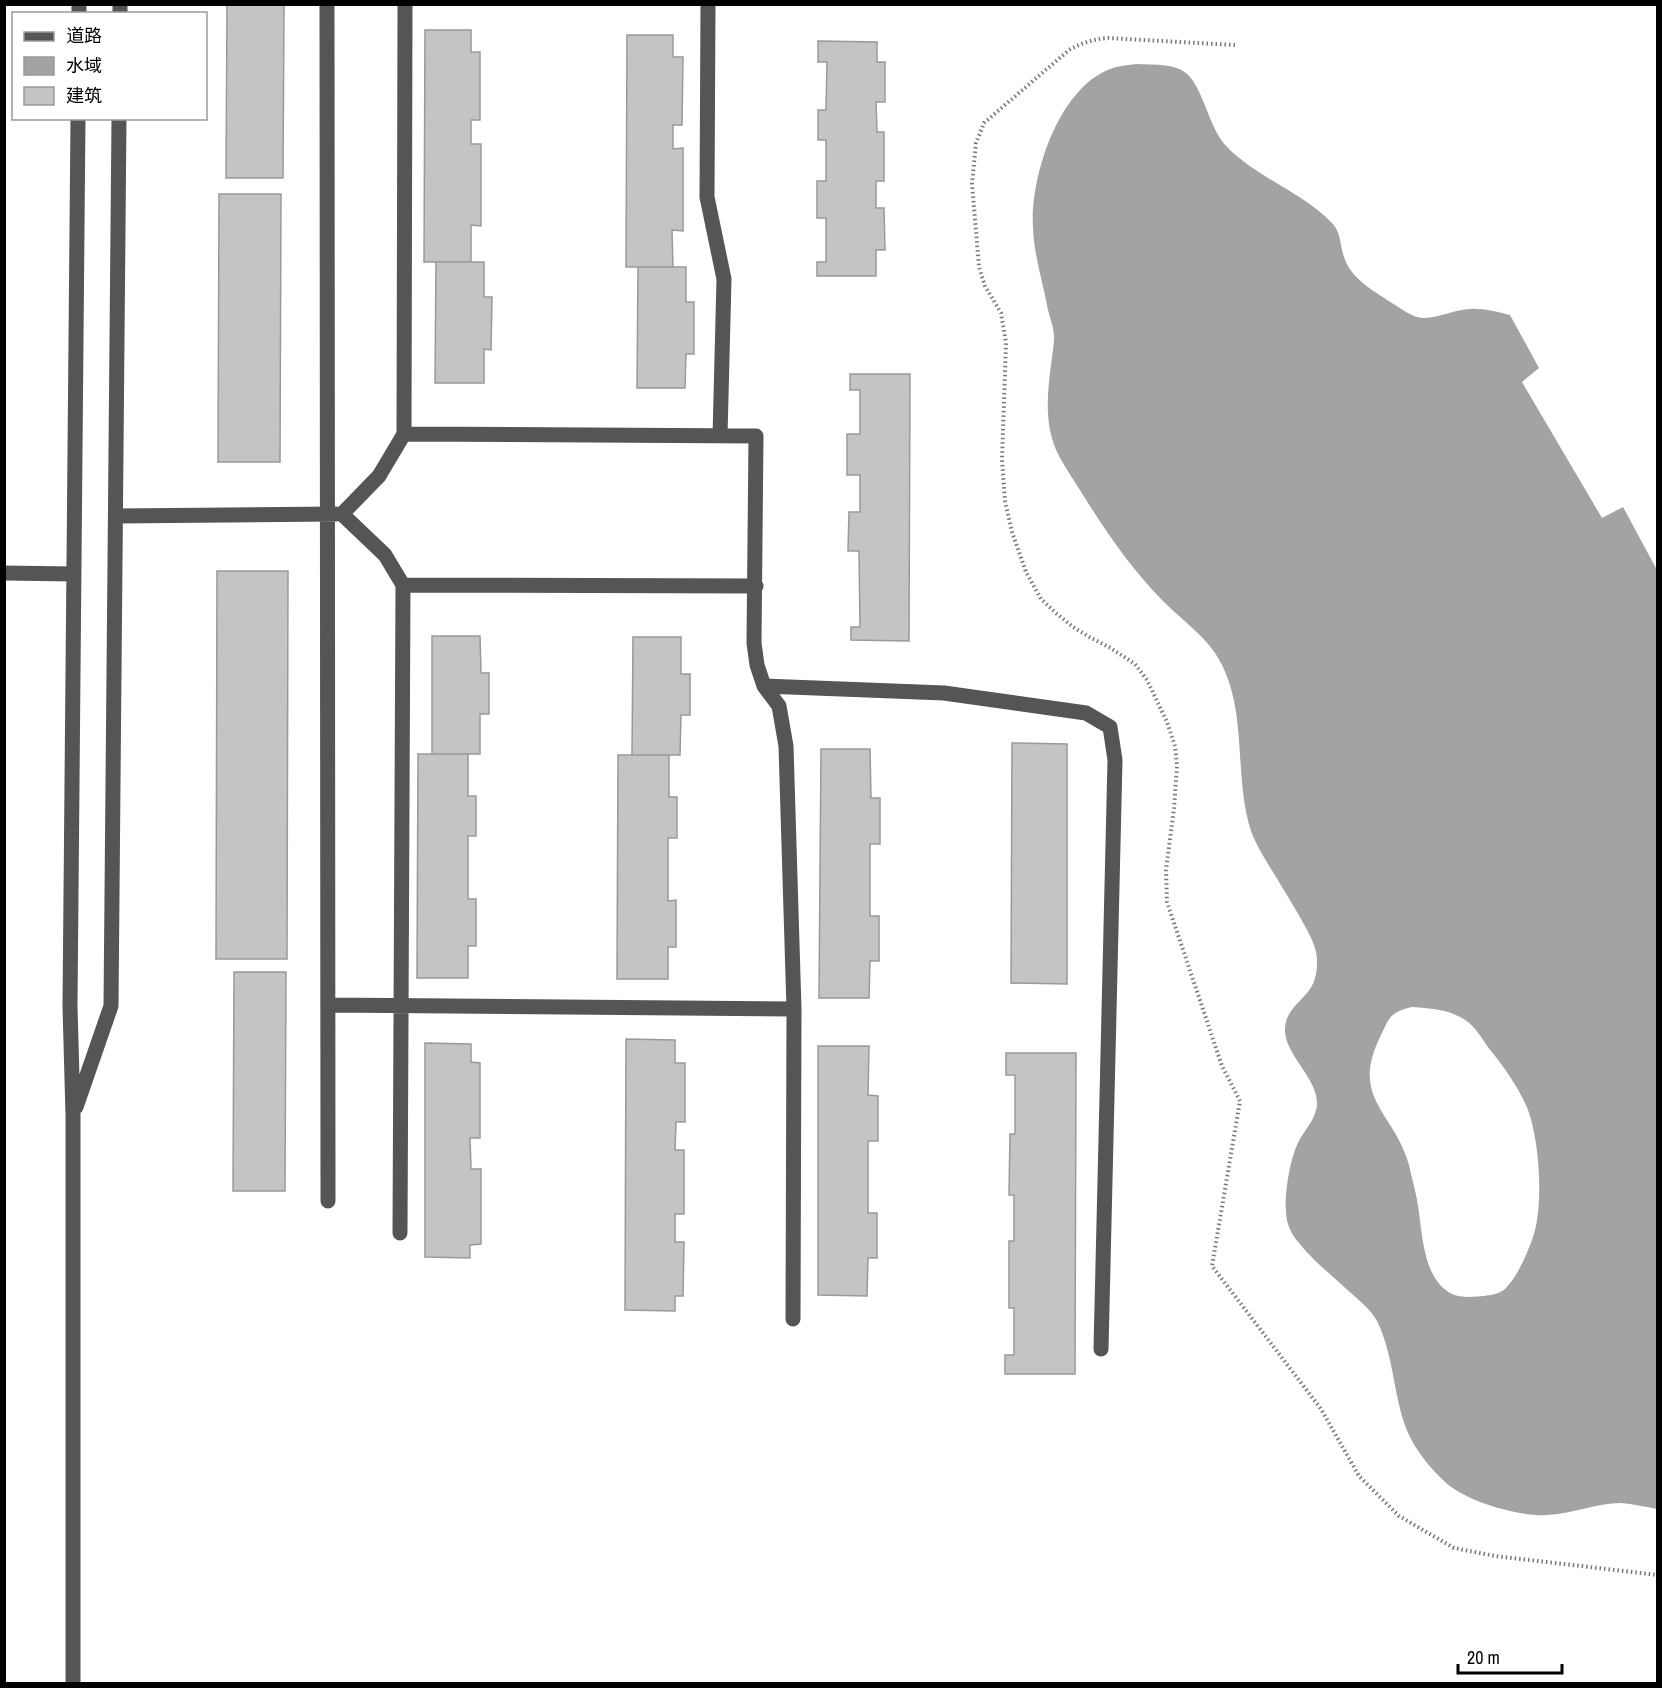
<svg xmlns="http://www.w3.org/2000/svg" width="1662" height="1688" font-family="'Archivo Narrow','Noto Sans SC',sans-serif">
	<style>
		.water { fill: #a3a3a3; fill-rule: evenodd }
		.building { fill: #c4c4c4; stroke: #999; stroke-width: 1.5 }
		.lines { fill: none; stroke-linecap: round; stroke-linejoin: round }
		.path { stroke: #777; stroke-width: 4; stroke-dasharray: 1.5 3; stroke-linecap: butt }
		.minor { stroke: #555; stroke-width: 15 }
	</style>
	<rect width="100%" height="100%" fill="#fff"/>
	<path class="water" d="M1137,64C1153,65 1173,63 1186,73C1204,88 1208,128 1228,148C1258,178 1302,192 1332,223C1341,232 1340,245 1344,257C1351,279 1374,291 1392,303C1399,307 1405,312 1412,315C1429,324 1452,309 1470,309C1483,308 1497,312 1510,315L1539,368L1522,382L1602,518L1623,507L1657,570V1509C1646,1507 1633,1504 1621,1503C1596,1503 1572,1514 1547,1515C1519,1517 1464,1501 1444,1481C1431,1469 1418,1453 1410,1437C1393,1402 1395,1357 1377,1321C1371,1310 1361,1302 1352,1294C1334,1277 1297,1248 1289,1227C1281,1208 1289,1163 1297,1145C1303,1131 1317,1119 1317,1103C1317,1077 1283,1053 1285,1028C1286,1010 1301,1002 1310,989C1318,978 1319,958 1314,945C1312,939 1309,934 1306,928C1296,909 1284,891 1273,872C1265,859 1256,845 1251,831C1234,778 1247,718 1223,667C1210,638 1182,621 1161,599C1131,568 1106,532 1083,495C1075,482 1066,469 1059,456C1044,427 1047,396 1051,365C1052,356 1054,346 1054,337C1054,328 1050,318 1048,310C1043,283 1034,255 1033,228C1030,177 1058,89 1110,69C1118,66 1128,65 1137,64ZM1412,1007C1431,1008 1453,1010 1468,1022C1477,1029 1484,1042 1491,1051C1504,1067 1516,1084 1525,1103C1540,1134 1544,1206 1533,1237C1527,1254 1518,1276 1505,1289C1499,1294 1491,1295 1484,1296C1474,1297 1461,1298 1452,1294C1420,1278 1423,1225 1416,1195C1414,1185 1411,1175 1409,1165C1394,1111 1349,1099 1381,1035C1390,1016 1391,1012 1412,1007Z"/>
	<path class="building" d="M227,4H284L283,178H226Z
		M425,30H471V52H480V120H471V144H481V226L471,225V262H424Z
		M627,35H673V57H683L682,125H673V149L683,148V231L672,230L673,267H626Z
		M818,41L877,42V62H885V102H876L877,132H884V181H876V208H884L885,250H876V276H817V262H826V218H817V181H826V140H818V110H826L827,62H818Z
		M219,194H281L280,462H218Z
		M436,262H484V297H492L491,350L484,349V383H435Z
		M638,267H686V302H694V354H686L685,388H637Z
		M850,374H910L909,641L851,640V627H860L859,551H848L849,512H860V475H847V434H860V390H850Z
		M217,571H288L287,959H216Z
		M432,636H480L481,673H489V714H480V754H432Z
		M633,637H681V674H690V715H681L680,755H632Z
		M1012,743L1067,744V984L1011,983Z
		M821,749H870L871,798H880V844H870V916H879V961H870L869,998H819Z
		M418,754H468V796H476V836H468V899H476V946H468V978H417Z
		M618,755H669V797H677V838H668V901L676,900V947H668V979H617Z
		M234,972H286L285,1191H233Z
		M626,1039L675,1040V1063H685V1122H676L675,1150H684V1214H675V1242H684L683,1296H675V1311L625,1310Z
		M425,1043L471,1044V1062L480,1063V1138H470L471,1169H481V1244L470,1245V1258L425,1257Z
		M818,1046H869L868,1095L878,1096V1141H868V1213H877V1258H868L867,1296L818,1295Z
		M1006,1053H1076L1075,1374H1005V1355H1014V1308H1009V1241H1014V1195H1009L1010,1134H1015V1075H1006Z"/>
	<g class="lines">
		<path class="path" d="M1235,45L1108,38C1094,39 1081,43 1069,50L984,123L976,143L972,184L979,267L985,286L1001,313L1006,343L1002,460L1005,501L1012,532L1026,572L1041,599L1057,614L1073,627L1091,638L1109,647L1135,664L1147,680L1167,722L1175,746L1177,766L1174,808L1166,870L1167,902L1222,1066L1240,1101L1212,1266L1321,1409L1359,1476L1399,1516L1454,1548L1495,1556L1658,1575"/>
		<path class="minor" d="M327,4L328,1201
			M708,4L707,197L724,279L720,436
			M79,14V4
			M120,14V4
			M404,434L756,436L754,643L757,665L764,686L779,706L786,746L794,1009L793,1319
			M116,516L336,514
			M4,573L74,574
			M403,585L756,586
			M764,686L944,693L1086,713L1110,727L1115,760L1101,1349
			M328,1005L794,1009
			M76,1107L111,1006L119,118
			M400,1233L403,585L385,555L342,514L379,476L404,434L405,4
			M73,1684V1115L70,1006L78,118"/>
	</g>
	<rect width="1662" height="1688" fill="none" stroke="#000000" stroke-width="12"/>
	<rect x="12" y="12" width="195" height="108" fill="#ffffff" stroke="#999999" stroke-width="1.5"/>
	<rect x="24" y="32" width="30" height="9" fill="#555555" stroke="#999999" stroke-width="1.5"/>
	<text x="66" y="42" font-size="18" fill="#000000">道路</text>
	<rect x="24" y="57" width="30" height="18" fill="#a3a3a3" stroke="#999999" stroke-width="1.5"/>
	<text x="66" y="72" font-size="18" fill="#000000">水域</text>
	<rect x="24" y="87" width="30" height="18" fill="#c4c4c4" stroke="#999999" stroke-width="1.5"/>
	<text x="66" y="102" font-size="18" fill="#000000">建筑</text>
	<path d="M1458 1664v9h104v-9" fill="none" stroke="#000000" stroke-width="3"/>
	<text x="1467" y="1664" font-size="18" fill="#000000" stroke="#ffffff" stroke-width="4.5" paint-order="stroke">20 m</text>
</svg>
